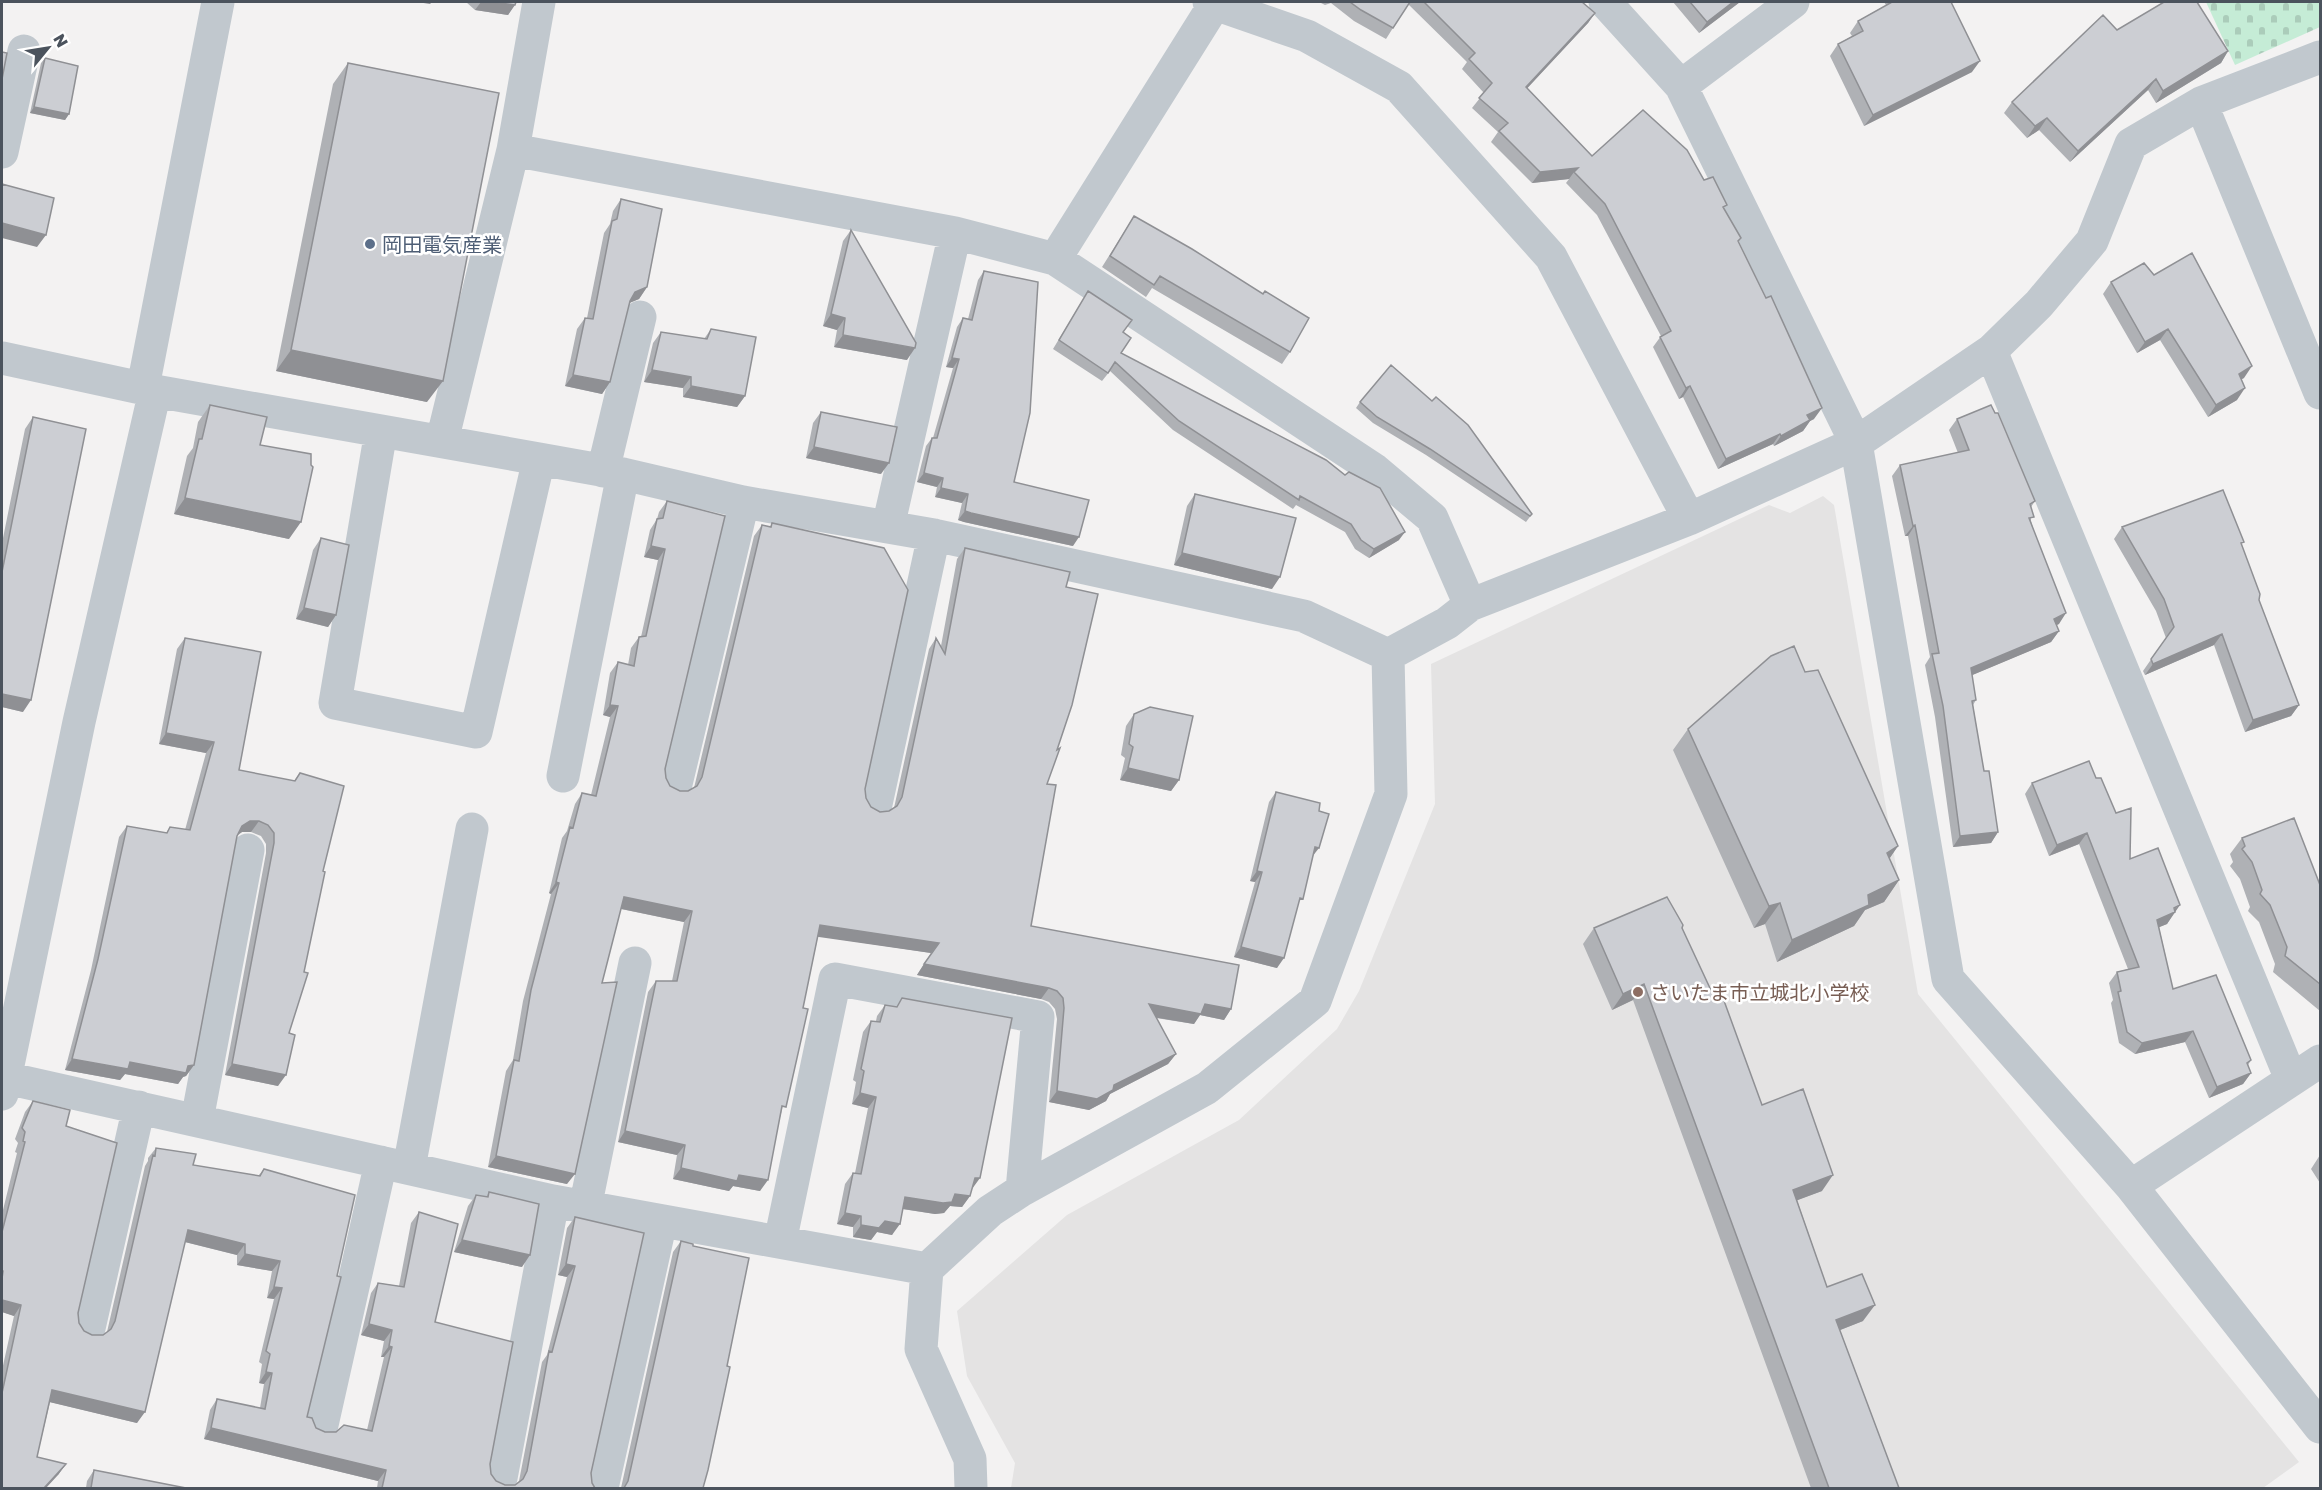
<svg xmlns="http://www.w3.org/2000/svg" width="2322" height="1490" font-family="'Golos Text','Noto Sans JP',sans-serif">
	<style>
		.education { fill: #e4e3e3 }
		.cemetery { fill: url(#cemetery-stones) }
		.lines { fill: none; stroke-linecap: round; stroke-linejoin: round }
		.minor { stroke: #c1c8ce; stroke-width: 33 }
		.wall { fill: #afb1b5 }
		.shaded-wall { fill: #8f9094 }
		.building { fill: #ccced3; stroke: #8f9094; stroke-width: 1.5 }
		.service-dot { fill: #5c6f8a; stroke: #fff; stroke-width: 2 }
		.education-dot { fill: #8d6e63; stroke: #fff; stroke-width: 2 }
		.labels { text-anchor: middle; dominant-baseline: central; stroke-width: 5; stroke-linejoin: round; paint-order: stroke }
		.service-label { font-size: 20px; fill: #4e5e75; stroke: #fff; text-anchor: start }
		.education-label { font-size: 20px; fill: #785e54; stroke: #fff; text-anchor: start }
	</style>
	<defs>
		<pattern id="cemetery-stones" width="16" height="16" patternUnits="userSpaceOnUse" patternTransform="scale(1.5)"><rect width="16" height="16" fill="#c5ecd6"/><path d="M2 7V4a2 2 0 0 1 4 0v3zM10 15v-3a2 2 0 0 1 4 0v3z" fill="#abccba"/></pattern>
	</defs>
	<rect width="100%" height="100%" fill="#f3f2f2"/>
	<path class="education" d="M1823,496L1834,505L1918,994L2299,1462L2263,1488H1011L1015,1463L967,1376L957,1311L1067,1215L1239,1120L1337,1029L1359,991L1435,804L1431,664L1769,505L1790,513Z"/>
	<path class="cemetery" d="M2206,2H2320V27L2235,65Z"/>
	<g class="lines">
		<path class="minor" d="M1209,2L1307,36L1399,87L1551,257L1689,519
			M1605,2L1681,86L1856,443L1948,979L2131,1186L2320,1427
			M1681,86L1793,2
			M2201,103L2320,393
			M513,150L955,233L1055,259L1375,470L1432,518L1470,605
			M2,152L24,51
			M1055,259L1216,2
			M1991,351L2291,1079
			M2,358L155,391L539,459L623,474L743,502L934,535L1304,616L1388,655
			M143,387L218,2
			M381,431L335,703L476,732L539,459
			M442,441L513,150L539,2
			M603,471L640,317
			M888,527L955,233
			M1388,655L1447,623L1470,605L1689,519L1856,443L1991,351L2039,304L2092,241L2131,144L2201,103L2320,57
			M563,776L623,474
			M676,784L743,502
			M876,804L934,535
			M2,1077L553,1201L927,1269
			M2,1094L79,722L155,391
			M197,1120L248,850
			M409,1168L472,829
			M2131,1186L2320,1061
			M585,1208L635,963
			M780,1242L835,979L1038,1017L1022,1190
			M89,1328L139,1107
			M322,1425L381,1162
			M501,1478L553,1201
			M602,1488L661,1221
			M971,1488L970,1459L921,1349L927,1269L990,1211L1022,1190L1207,1088L1315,1001L1391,794L1388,655"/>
	</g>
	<path class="wall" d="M466,2H516L508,15L475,10Z
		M1319,2H1582L1595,13L1588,23L1527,88L1592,156L1704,180L1724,209L1741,238L1738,242L1814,419L1810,421L1803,431L1774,446L1773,444L1718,469L1683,397L1679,399L1653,347L1661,336L1597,215L1566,183L1569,179L1532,183L1491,142L1498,132L1472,108L1484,93L1462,69L1467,62L1408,4L1386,39L1354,21L1331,3L1325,5Z
		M1673,2H1740L1699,33Z
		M1884,2H1951L1972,72L1864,126L1830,56L1838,44L1852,36L1850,33L1858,21L1886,5Z
		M2117,30L2228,51L2221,63L2156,103L2148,90L2070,162L2039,130L2027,138L2004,113L2012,102Z
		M45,58L69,114L65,120L30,113L41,63Z
		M348,63L427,402L276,371L333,84Z
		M621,199L647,287L639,299L629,303L610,382L602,394L565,386L577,329L585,318H587L604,233L610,224L613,211Z
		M1134,216L1290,352L1282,364L1152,288L1146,297L1102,267Z
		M851,230L907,360L834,347L837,330L823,326L843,241Z
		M984,271L1014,482L1073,546L964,522L958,520L962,503L935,497L937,487L917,482L926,446L932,438H933L953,368L946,367L957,327L963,318L968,319L978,280Z
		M2154,275L2244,378L2241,379L2237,400L2208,417L2160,340L2137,353L2103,294L2111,282Z
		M1088,291L1123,332L1121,353L1399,540L1369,558L1355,549L1345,532L1296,505L1293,509L1173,430L1110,371L1102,381L1053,349Z
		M711,329L745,396L737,407L683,397V388L644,382L653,343L661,332L704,339Z
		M1432,401L1532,514L1526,522L1426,455L1373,423L1356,408L1360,402Z
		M210,405L260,445L289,539L174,514L187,456L193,448L198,422Z
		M821,412L881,474L806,458L813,423Z
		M33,417L23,712L2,707V543L25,429Z
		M1957,419L2035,501L2031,507V521L2059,624L2056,625L2059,631L2051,642L1972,675L1976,700L1973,705L1984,771L1998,832L1991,843L1953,847L1935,717L1925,665L1930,657L1908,536H1905L1892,476L1900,465L1958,453L1949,430Z
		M1195,494L1272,589L1174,565L1187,506Z
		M667,501L666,778L670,786L680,791H688L694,788L754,536L762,525L770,527L772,523L865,789L866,798L871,807L880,812L889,811L894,808L929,649L936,638L941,646L957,559L965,548L1066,587L1057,750L1047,784L1031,926L1231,1009L1224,1020L1200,1015L1194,1024L1156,1018L1176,1054L1168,1064L1110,1094L1106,1101L1089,1110L1049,1102L1057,1019L1055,1009L1049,1002L1041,999L917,975L931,953L818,936L781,1114L760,1191L733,1186L729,1191L673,1179L677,1155L618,1142L648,992L656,981H672L684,922L621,909L602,983L567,1184L488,1167L506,1071L513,1060L523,1001L551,894L549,893L562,838L567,831L575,804L582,793L591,795L610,717L603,715L610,673L618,662L628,665L631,648L639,637H641L658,560L644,557L650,530L657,519L659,512Z
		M2122,527L2241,545L2259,600L2299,705L2291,716L2245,732L2214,645L2145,675L2143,671L2166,638L2156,611L2114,539Z
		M321,538L336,615L328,627L296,619L313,550Z
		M185,638L239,770L294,781L300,773L323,871L278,1086L225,1075L266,853V844L261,836L251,832H242L237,836L194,1065L186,1076L183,1077L178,1084L125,1074L120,1080L65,1070L91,970L119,837L127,826L166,833L170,827L185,830L206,753L159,744L177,649Z
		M1805,672L1898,846L1889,859L1899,880L1884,902L1865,910L1854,926L1777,962L1765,924L1754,928L1673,750L1688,729Z
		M1134,714L1179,780L1171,791L1120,780L1125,758L1121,755L1126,726Z
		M2032,783L2130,859L2175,911L2167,924L2159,927L2173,989L2251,1060L2248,1065L2251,1073L2243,1084L2209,1098L2185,1042L2135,1054L2119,1043L2111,1003L2113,1000L2109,983L2117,972L2128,969L2079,844L2049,856L2025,794Z
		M1276,792L1313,856L1277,968L1234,957L1255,882L1250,881L1269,802Z
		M2242,838L2320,885V1011L2273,972L2275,964L2259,922L2248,911L2250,907L2240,879L2230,866L2233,862L2230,854Z
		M1594,928H1682L1762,1105L1822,1191L1797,1200L1827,1287L1863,1321L1840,1330L1899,1488H1811L1633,1000L1612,1010L1583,944Z
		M885,1005L972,1189L970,1196L962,1207L950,1206L944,1213L935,1214L902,1209L892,1235L877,1232L871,1240L853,1237V1227L837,1224L845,1184L853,1173H855L868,1108L852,1104L856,1082L853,1080L863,1032L871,1021H876L877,1016Z
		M33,1101L66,1126L79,1323L84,1331L92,1335H103L107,1332L145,1166L148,1161V1158L156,1148L193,1165L258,1176L264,1169L307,1417L316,1428L325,1432L367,1430L384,1357H381L384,1341L361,1335L371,1293L378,1283L399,1286L411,1223L419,1212L435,1322L490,1464L491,1474L496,1481L505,1485H515L519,1481L542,1362L547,1355L567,1277L558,1275L567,1228L575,1217L592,1483L595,1488H377L378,1481L204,1439L210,1410L217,1399L260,1408L264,1384L259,1383L262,1364L259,1362L274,1299L267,1298L272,1271L237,1265V1255L185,1242L137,1423L50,1402L37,1457L66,1464L58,1475L2,1488V1370L14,1316L2,1312V1214L17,1153L15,1152L18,1143L15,1139L25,1112Z
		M2320,1155V1183L2311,1169Z
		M489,1192L522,1267L454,1252L468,1206L476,1195L486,1197Z
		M681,1241L693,1246L727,1366L703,1488H621L673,1252Z
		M94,1470L186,1488H86L87,1481Z"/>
	<path class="shaded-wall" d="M417,2H432L430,4Z
		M481,2H491L515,5L508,15L475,10Z
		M1733,2H1740L1699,33L1707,22Z
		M1595,13L1588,23L1519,97L1526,87Z
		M2228,51L2221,63L2156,103L2163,91Z
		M1980,61L1972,72L1864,126L1873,115Z
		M2156,79L2148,90L2070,162L2078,151Z
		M34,107L69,114L65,120L30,113Z
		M2047,118L2039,130L2027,138L2035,126Z
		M1578,168L1574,172L1569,179L1532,183L1540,172Z
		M2,223L46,235L37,247L2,238Z
		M647,287L639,299L627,304L635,292Z
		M831,314L845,318L837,330L823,326Z
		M2168,329L2160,340L2137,353L2145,342Z
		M843,335L915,348L907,360L834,347Z
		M291,350L443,381L427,402L276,371Z
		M952,358L959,359L953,368L946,367Z
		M2252,366L2244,378L2231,385L2239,374Z
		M652,370L691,377L683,388L644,382Z
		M573,375L610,382L602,394L565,386Z
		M691,386L745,396L737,407L683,397Z
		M1690,386L1683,397L1679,399L1686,388Z
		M2245,388L2237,400L2208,417L2216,405Z
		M1822,408L1814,419L1810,421L1803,431L1774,446L1781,436L1807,415Z
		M1780,434L1773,444L1718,469L1726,459Z
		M814,447L889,463L881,474L806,458Z
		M924,473L943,478L937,487L917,482Z
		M941,488L968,494L962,503L935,497Z
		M185,498L301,522L289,539L174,514Z
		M965,511L1079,537L1073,546L964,522L958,520Z
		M1915,525L1908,536H1905L1913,526Z
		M1405,532L1399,540L1369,558L1374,549Z
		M651,546L665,549L658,560L644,557Z
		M1182,553L1280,577L1272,589L1174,565Z
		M304,608L336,615L328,627L296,619Z
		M2066,613L2059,624L2046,630L2054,619Z
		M2059,631L2051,642L1963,679L1971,668Z
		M2222,634L2214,645L2145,675L2153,664Z
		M2,694L31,700L23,712L2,707Z
		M610,705L618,706L610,717L603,715Z
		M2299,705L2291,716L2245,732L2253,720Z
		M166,733L214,742L206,753L159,744Z
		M1128,768L1179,780L1171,791L1120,780Z
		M250,821H259L251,832H242L234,837L242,826Z
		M1998,832L1991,843L1953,847L1960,836Z
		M2087,833L2079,844L2049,856L2057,845Z
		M1898,846L1883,868L1887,853Z
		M1315,847L1319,848L1312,857Z
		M1257,871L1262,872L1255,882L1250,881Z
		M1899,880L1884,902L1865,910L1854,926L1777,962L1792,940L1868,895Z
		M556,882L559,883L551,894L549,893Z
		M624,897L692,911L684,922L617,908Z
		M1780,903L1765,924L1754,928L1769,906Z
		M2180,905L2167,924L2150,931L2157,920Z
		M820,925L939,943L931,953L812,936Z
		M1241,947L1284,958L1277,968L1234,957Z
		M924,964L1049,988L1041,999L917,975Z
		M1644,984L1633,1000L1612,1010L1623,994Z
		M1149,1004H1205L1231,1009L1224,1020L1200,1015L1194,1024L1141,1015Z
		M2193,1031L2185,1042L2135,1054L2142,1043Z
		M1176,1054L1168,1064L1110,1094L1106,1101L1089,1110L1049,1102L1057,1091Z
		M72,1059L188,1066L194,1065L186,1076L183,1077L178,1084L125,1074L120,1080L65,1070Z
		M232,1064L286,1075L278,1086L225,1075Z
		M2251,1073L2243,1084L2209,1098L2217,1087Z
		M860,1093L876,1097L868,1108L852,1104Z
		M625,1131L685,1145L677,1155L618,1142Z
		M496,1156L575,1174L567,1184L488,1167Z
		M681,1168L739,1175L768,1180L760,1191L733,1186L729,1191L673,1179Z
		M1833,1175L1822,1191L1782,1206L1793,1190Z
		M975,1178H980L972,1189Z
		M955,1194L970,1196L962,1207L950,1206L944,1213L935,1214L897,1208L905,1197Z
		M845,1213L861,1216L853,1227L837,1224Z
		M885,1221L900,1224L892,1235L877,1232L871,1240L853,1237L861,1225Z
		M188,1230L245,1244L237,1255L181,1241Z
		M462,1240L530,1255L522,1267L454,1252Z
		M245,1254L280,1261L272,1271L237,1265Z
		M566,1264L575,1266L567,1277L558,1275Z
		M274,1287L282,1288L274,1299L267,1298Z
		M2,1300L21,1305L14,1316L2,1312Z
		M1875,1305L1863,1321L1825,1336L1836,1320Z
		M369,1324L392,1330L384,1341L361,1335Z
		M389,1346L392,1347L384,1357H381Z
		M266,1372L272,1373L264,1384L259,1383Z
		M52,1390L145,1412L137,1423L45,1401Z
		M211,1428L386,1470L378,1481L204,1439Z
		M66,1464L58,1475L46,1488H44Z"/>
	<path class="building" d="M491,2H516L515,5Z
		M1350,2H1410L1393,28L1361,10Z
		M1424,2H1582L1595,13L1526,87L1592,156L1643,110L1687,150L1704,180L1713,177L1727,205L1723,207L1741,238L1738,241L1766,298L1771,296L1822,408L1807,415L1810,420L1781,436L1780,434L1726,459L1690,386L1686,388L1660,337L1671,331L1605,204L1574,172L1578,168L1540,172L1499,131L1508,123L1479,98L1492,83L1469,59L1475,53Z
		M1690,2H1733L1707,22Z
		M1892,2H1951L1980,61L1873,115L1838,44L1863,31L1858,21Z
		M2164,2H2197L2228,51L2163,91L2156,79L2078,151L2047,118L2035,126L2012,102L2103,15L2117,30Z
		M2,52L7,53L2,79Z
		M45,58L78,66L69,114L34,107Z
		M348,63L499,93L443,381L291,350Z
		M2,184L54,198L46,235L2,223Z
		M621,199L662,209L647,287L635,292L630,301L610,382L573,375L585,318L593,319L612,221L617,219Z
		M1134,216L1192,249L1263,294L1265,291L1309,318L1290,352L1160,276L1154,285L1110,256Z
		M851,230L916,343L915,348L843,335L845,318L831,314Z
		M2192,253L2252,366L2239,374L2245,388L2216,405L2168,329L2145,342L2111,282L2144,263L2154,275Z
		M984,271L1038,282L1030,413L1014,482L1089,500L1079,537L971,513L965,511L968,494L941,488L943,478L924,473L932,438H937L959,359L952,358L963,318L972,320Z
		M1088,291L1132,320L1123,332L1131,338L1121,353L1326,460L1345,475L1349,472L1380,488L1405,532L1374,549L1361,540L1351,524L1300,496L1299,500L1179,421L1115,362L1108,373L1059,340Z
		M711,329L756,337L745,396L691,386V377L652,370L661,332L707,339Z
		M1391,365L1432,401L1436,397L1468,425L1532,514L1530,516L1430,449L1377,417L1360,402Z
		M210,405L267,417L260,445L311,454V465L313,467L301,522L185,498L199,439H202Z
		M1991,405L1995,413H1998L2035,501L2030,504L2034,517L2029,518L2066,613L2054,619L2059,631L1971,668L1976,700L1972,701L1984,771H1989L1998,832L1960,836L1943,706L1932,654L1939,653L1915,525L1913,526L1900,465L1969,450L1957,419Z
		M821,412L897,427L889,463L814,447Z
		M33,417L86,429L31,700L2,694V572Z
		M2223,490L2244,542L2241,543L2260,594L2259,600L2299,705L2253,720L2222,634L2153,664L2151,659L2174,627L2164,599L2122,527Z
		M1195,494L1296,518L1280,577L1182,553Z
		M667,501L725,516L665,769L666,778L670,786L680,791H688L697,786L702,777L762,525L771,527L772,523L884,548L908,590L865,789L866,798L871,807L880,812L889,811L897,806L902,797L936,638L945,654L965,548L1070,572L1066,587L1098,594L1072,705L1057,750L1060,748L1047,784L1056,785L1031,926L1239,965L1231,1009L1205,1004L1201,1014L1149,1004L1176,1054L1114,1085L1113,1090L1097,1099L1057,1091L1064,1008L1063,998L1057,991L1049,988L924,964L939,943L820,925L803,1008L808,1009L786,1107L782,1106L768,1180L739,1175L737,1181L681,1168L685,1145L625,1131L656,981H677L692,911L624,897L602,983L617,982L575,1174L496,1156L514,1060L519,1061L531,990L559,883L556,882L570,827L573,828L582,793L596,796L618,706L610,705L618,662L634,666L639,637L646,636L665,549L651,546L657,519L663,518Z
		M321,538L349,545L336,615L304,608Z
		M185,638L261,652L239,770L295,781L300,773L344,786L323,871L325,872L304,972L308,973L289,1033L295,1035L286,1075L232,1064L274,843V833L268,825L259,821H250L242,826L237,836L194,1065L188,1066L186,1073L130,1062L128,1069L72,1059L98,959L127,826L167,833L170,827L190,830L214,742L166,733Z
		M1794,646L1805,672L1818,670L1898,846L1887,853L1899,880L1868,895L1869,905L1792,940L1780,903L1769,906L1688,729L1771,656Z
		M1150,707L1193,716L1179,780L1128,768L1133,747L1129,744L1134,714Z
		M2089,761L2096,778H2101L2116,813L2131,808L2130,859L2158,848L2180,905L2174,908L2175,912L2157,920L2173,989L2216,975L2251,1060L2247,1063L2251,1073L2217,1087L2193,1031L2142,1043L2127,1032L2118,992L2121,991L2117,972L2139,967L2087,833L2057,845L2032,783Z
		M1276,792L1320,803L1319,811L1329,814L1319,848L1315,847L1303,899L1300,898L1284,958L1241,947L1262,872L1257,871Z
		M2294,818L2320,885V984L2285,956L2287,947L2270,905L2260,894L2262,890L2252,862L2242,849L2245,846L2242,838Z
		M1667,897L1683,925L1682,928L1716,1001L1723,998L1762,1105L1803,1089L1833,1175L1793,1190L1827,1287L1862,1274L1875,1305L1836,1320L1899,1488H1829L1644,984L1623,994L1594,928Z
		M902,998L1012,1018L980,1178H975L970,1196L955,1194L952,1202L943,1203L905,1197L900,1224L885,1221L879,1228L861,1225V1216L845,1213L853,1173L861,1174L876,1097L860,1093L864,1071L861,1069L871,1021L880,1022L885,1005L897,1007Z
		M33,1101L70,1110L66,1126L117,1143L78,1313L79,1323L84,1331L92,1335H103L111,1329L115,1321L153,1155L155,1156L156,1148L196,1154L193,1165L260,1176L264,1169L355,1195L337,1276L341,1277L307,1417L312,1418L316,1428L325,1432H336L344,1425L372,1431L392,1347L389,1346L392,1330L369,1324L378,1283L404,1287L419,1212L458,1224L435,1322L513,1342L490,1464L491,1474L496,1481L505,1485H515L523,1479L527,1471L549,1351L552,1352L575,1266L566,1264L575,1217L644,1233L591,1473L592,1483L595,1488H382L386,1470L211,1428L217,1399L265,1409L272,1373L266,1372L270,1354L266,1351L282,1288L274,1287L280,1261L245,1254V1244L188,1230L145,1412L52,1390L37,1457L66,1464L44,1488H2V1393L21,1305L2,1300V1279L3,1271L2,1270V1232L25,1142L23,1141L25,1132L22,1128Z
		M489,1192L539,1204L530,1255L462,1240L476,1195L488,1197Z
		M681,1241L693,1244V1246L749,1258L727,1366L730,1367L708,1470L703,1488H624L628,1481Z
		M94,1470L186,1488H91Z"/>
	<circle class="service-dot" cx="370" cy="244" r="6"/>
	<circle class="education-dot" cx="1638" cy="992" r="6"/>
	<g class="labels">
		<g class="service-label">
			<text x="382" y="244">岡田電気産業</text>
		</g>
		<g class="education-label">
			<text x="1650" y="992">さいたま市立城北小学校</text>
		</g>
	</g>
	<rect width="2322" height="1490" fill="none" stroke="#4b535d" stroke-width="6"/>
	<g transform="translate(48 48) rotate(60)" stroke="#ffffff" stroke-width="4.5" paint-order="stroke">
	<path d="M0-4.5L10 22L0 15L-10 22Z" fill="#4b535d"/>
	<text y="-9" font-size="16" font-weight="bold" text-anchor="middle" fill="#4b535d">N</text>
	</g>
</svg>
